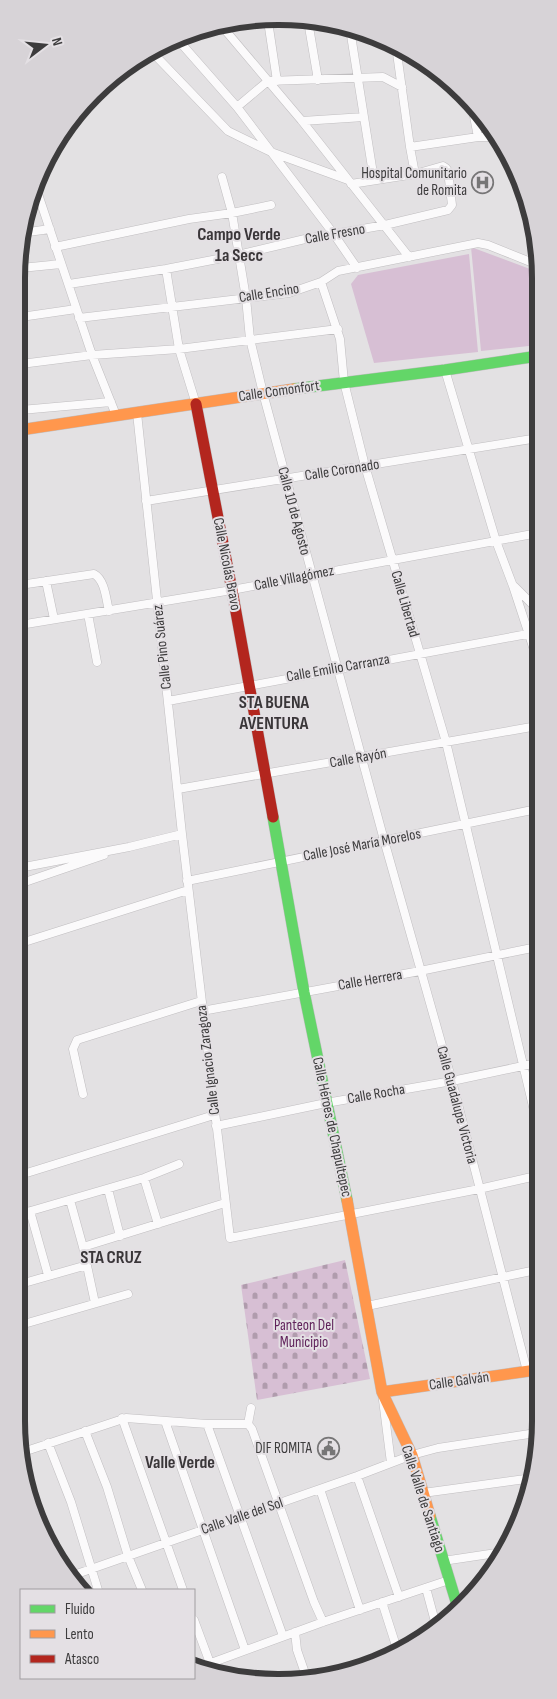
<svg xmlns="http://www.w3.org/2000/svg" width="557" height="1699" font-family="'Sofia Sans Condensed',sans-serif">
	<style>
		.grass { fill: #d7bfd4 }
		.cemetery { fill: url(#cemetery-stones) }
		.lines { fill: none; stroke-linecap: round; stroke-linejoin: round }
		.street-casing { stroke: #c0bec0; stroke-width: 9 }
		.fast-casing { stroke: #c0bec0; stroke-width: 12 }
		.slow-casing { stroke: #c0bec0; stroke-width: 12 }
		.jam-casing { stroke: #c0bec0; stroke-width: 12 }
		.street { stroke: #fbfafb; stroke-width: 8 }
		.fast { stroke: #63d668; stroke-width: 11 }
		.slow { stroke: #ff974d; stroke-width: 11 }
		.jam { stroke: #b3261e; stroke-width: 11 }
		.labels { text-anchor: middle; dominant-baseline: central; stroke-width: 4; stroke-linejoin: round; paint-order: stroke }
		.poi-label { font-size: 15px; fill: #3d3c3d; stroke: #e4e0e4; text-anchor: end }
		.street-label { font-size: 15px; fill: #3d3c3d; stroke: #e4e0e4 }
		.park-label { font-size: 15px; fill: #60235b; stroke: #e4e0e4 }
		.quarter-label { font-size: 18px; font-weight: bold; fill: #3a3639; stroke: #e4e0e4 }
		.rim { fill: none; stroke: #3d3c3d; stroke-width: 6 }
	</style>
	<defs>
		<pattern id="cemetery-stones" width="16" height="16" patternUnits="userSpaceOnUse" patternTransform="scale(1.25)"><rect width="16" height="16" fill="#d7bfd4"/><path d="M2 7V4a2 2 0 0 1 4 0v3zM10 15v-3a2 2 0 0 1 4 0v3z" fill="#b09cad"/></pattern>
	</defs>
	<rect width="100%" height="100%" fill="#e3e1e3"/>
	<path class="grass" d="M471,247L538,272V345L481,351Z
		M469,254L478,352L374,363L351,284L358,275Z"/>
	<path class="cemetery" d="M345,1260L370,1379L257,1400L241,1285Z"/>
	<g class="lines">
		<defs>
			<path id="street" d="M268,21L277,81
				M308,21L318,80
				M220,24L302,121L409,257
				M350,29L374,180
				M179,41L237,107L333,233L357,268
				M396,46L410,147L415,174
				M152,52L228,131L271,152L348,180
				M471,101L478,137
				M237,107L268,81L383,77L402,87
				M302,121L364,117
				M410,147L478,137H497
				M222,177L232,213L246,298L250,339L263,393L384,840L452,1081L527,1371
				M37,191L92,355L116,415
				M21,233L50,229
				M55,247L189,219L232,213L271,205
				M21,268L61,264
				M166,269L179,349L196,404
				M321,282L340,339L344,382L365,466L446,742L536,1119
				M69,284L166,269L238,255L305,239L385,225L448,210L452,205L448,171L446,168L443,166L415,174L351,184
				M21,317L76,309
				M79,318L289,293L321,282L338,271L478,243L488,245L538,265
				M21,364L92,355L179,349L338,329
				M445,370L496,541L513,586L538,662
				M21,410L111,402
				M137,413L182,834L230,1238L479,1189L536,1176
				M146,501L538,438
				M46,581L54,619
				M20,585L94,574C105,580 106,599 109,611
				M515,587L538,610
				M88,614L97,662
				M20,625L232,590L538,533
				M168,701L538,632
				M178,789L537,726
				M19,868L129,847L182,834
				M187,881L537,809
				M19,884L104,855
				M18,944L188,890
				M202,1011L420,971L537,947
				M83,1094L73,1049L77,1040L201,1001
				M216,1126L326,1103L452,1081L537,1063
				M17,1176L214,1115
				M144,1178L158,1224
				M108,1189L120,1236
				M70,1200L83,1247L95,1303
				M30,1211L48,1275
				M17,1215L144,1178L179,1164
				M83,1247L225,1203
				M17,1285L87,1265
				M367,1306L536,1270
				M17,1326L128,1294
				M383,1400L391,1463
				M122,1418L183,1590
				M165,1421L245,1650
				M207,1424L283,1636
				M248,1424L252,1429L314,1602L323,1622
				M248,1424L251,1408
				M85,1431L107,1487L128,1556L142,1590
				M536,1431L534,1421L536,1408
				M48,1443L71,1502L98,1590
				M23,1452L126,1418L207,1424H248
				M357,1476L399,1597
				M320,1489L360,1610
				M423,1493L533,1478
				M443,1561L503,1552
				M71,1576L357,1476L412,1455L438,1448L536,1433
				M426,1588L437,1629
				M382,1602L397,1649
				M194,1620L210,1663
				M295,1632L297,1650L306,1676
				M200,1667L323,1622L449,1580"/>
			<path id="fast" d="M294,389L445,370L538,356
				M273,817L304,992L347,1200
				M430,1516L458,1608"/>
			<path id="slow" d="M20,430L294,389
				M347,1200L382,1392L412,1455L430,1516
				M382,1392L536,1370"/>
			<path id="jam" d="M196,404L232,590L273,817"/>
		</defs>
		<use href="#street" class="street-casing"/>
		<use href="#fast" class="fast-casing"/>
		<use href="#slow" class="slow-casing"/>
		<use href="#jam" class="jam-casing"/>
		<use href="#street" class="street"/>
		<use href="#fast" class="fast"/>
		<use href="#slow" class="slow"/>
		<use href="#jam" class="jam"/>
	</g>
	<defs>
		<symbol id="hospital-ring" viewBox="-11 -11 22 22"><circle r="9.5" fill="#e4e0e4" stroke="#777677" stroke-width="1.5"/><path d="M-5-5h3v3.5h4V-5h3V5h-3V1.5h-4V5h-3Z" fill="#777677"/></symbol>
		<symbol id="civic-ring" viewBox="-11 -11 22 22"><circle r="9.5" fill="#e4e0e4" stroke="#777677" stroke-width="1.5"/><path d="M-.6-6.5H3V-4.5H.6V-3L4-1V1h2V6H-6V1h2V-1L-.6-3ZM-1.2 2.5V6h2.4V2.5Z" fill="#777677"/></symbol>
	</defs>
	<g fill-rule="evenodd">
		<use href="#hospital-ring" x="470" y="170" width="25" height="25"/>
		<use href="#civic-ring" x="316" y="1436" width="25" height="25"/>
	</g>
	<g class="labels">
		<g class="poi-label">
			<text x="467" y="173">Hospital Comunitario<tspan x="467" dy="17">de Romita</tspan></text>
			<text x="312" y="1448">DIF ROMITA</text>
		</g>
		<g class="street-label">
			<text transform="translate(335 234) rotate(-10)">Calle Fresno</text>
			<text transform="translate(269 293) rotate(-9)">Calle Encino</text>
			<text transform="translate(279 391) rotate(-8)">Calle Comonfort</text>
			<text transform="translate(342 470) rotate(-9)">Calle Coronado</text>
			<text transform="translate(294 511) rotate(75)">Calle 10 de Agosto</text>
			<text transform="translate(227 564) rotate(79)">Calle Nicolás Bravo</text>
			<text transform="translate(294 578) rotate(-11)">Calle Villagómez</text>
			<text transform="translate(405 604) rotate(74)">Calle Libertad</text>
			<text transform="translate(162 647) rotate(-96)">Calle Pino Suárez</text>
			<text transform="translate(338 668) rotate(-10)">Calle Emilio Carranza</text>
			<text transform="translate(358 758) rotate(-10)">Calle Rayón</text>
			<text transform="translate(362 845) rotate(-11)">Calle José María Morelos</text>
			<text transform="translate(370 980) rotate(-10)">Calle Herrera</text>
			<text transform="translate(208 1060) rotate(-97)">Calle Ignacio Zaragoza</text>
			<text transform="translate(376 1094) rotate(-10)">Calle Rocha</text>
			<text transform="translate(457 1105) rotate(75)">Calle Guadalupe Victoria</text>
			<text transform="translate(332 1127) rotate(78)">Calle Héroes de Chapultepec</text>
			<text transform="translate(459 1381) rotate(-8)">Calle Galván</text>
			<text transform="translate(423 1499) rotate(72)">Calle Valle de Santiago</text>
			<text transform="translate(242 1516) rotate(-19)">Calle Valle del Sol</text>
		</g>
		<g class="park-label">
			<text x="304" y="1325">Panteon Del<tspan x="304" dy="17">Municipio</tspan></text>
		</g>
		<g class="quarter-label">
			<text x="239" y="234">Campo Verde<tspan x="239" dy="21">1a Secc</tspan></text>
			<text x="274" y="702">STA BUENA<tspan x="274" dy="21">AVENTURA</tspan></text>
			<text x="111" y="1257">STA CRUZ</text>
			<text x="180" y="1462">Valle Verde</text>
		</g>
	</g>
	<path d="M0 0H557V1699H0ZM278 25H279A253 253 0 0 1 532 278V1421A253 253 0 0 1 279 1674H278A253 253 0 0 1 25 1421V278A253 253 0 0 1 278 25Z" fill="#d7d3d7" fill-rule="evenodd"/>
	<path class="rim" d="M278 25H279A253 253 0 0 1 532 278V1421A253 253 0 0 1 279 1674H278A253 253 0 0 1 25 1421V278A253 253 0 0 1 278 25Z"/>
	<rect x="20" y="1589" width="175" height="90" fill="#e4e0e4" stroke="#a19ea1"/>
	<rect x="30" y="1605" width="25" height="8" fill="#63d668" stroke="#a19ea1"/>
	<text x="65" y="1614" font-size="15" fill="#3d3c3d">Fluido</text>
	<rect x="30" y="1630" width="25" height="8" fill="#ff974d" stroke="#a19ea1"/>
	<text x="65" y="1639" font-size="15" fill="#3d3c3d">Lento</text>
	<rect x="30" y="1655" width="25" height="8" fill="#b3261e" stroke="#a19ea1"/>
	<text x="65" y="1664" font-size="15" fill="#3d3c3d">Atasco</text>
	<g transform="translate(45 45) rotate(74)" stroke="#e4e0e4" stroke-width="4" paint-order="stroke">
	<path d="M0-4L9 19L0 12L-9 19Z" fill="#3d3c3d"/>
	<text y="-8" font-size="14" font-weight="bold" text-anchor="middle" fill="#3d3c3d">N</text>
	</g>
</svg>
